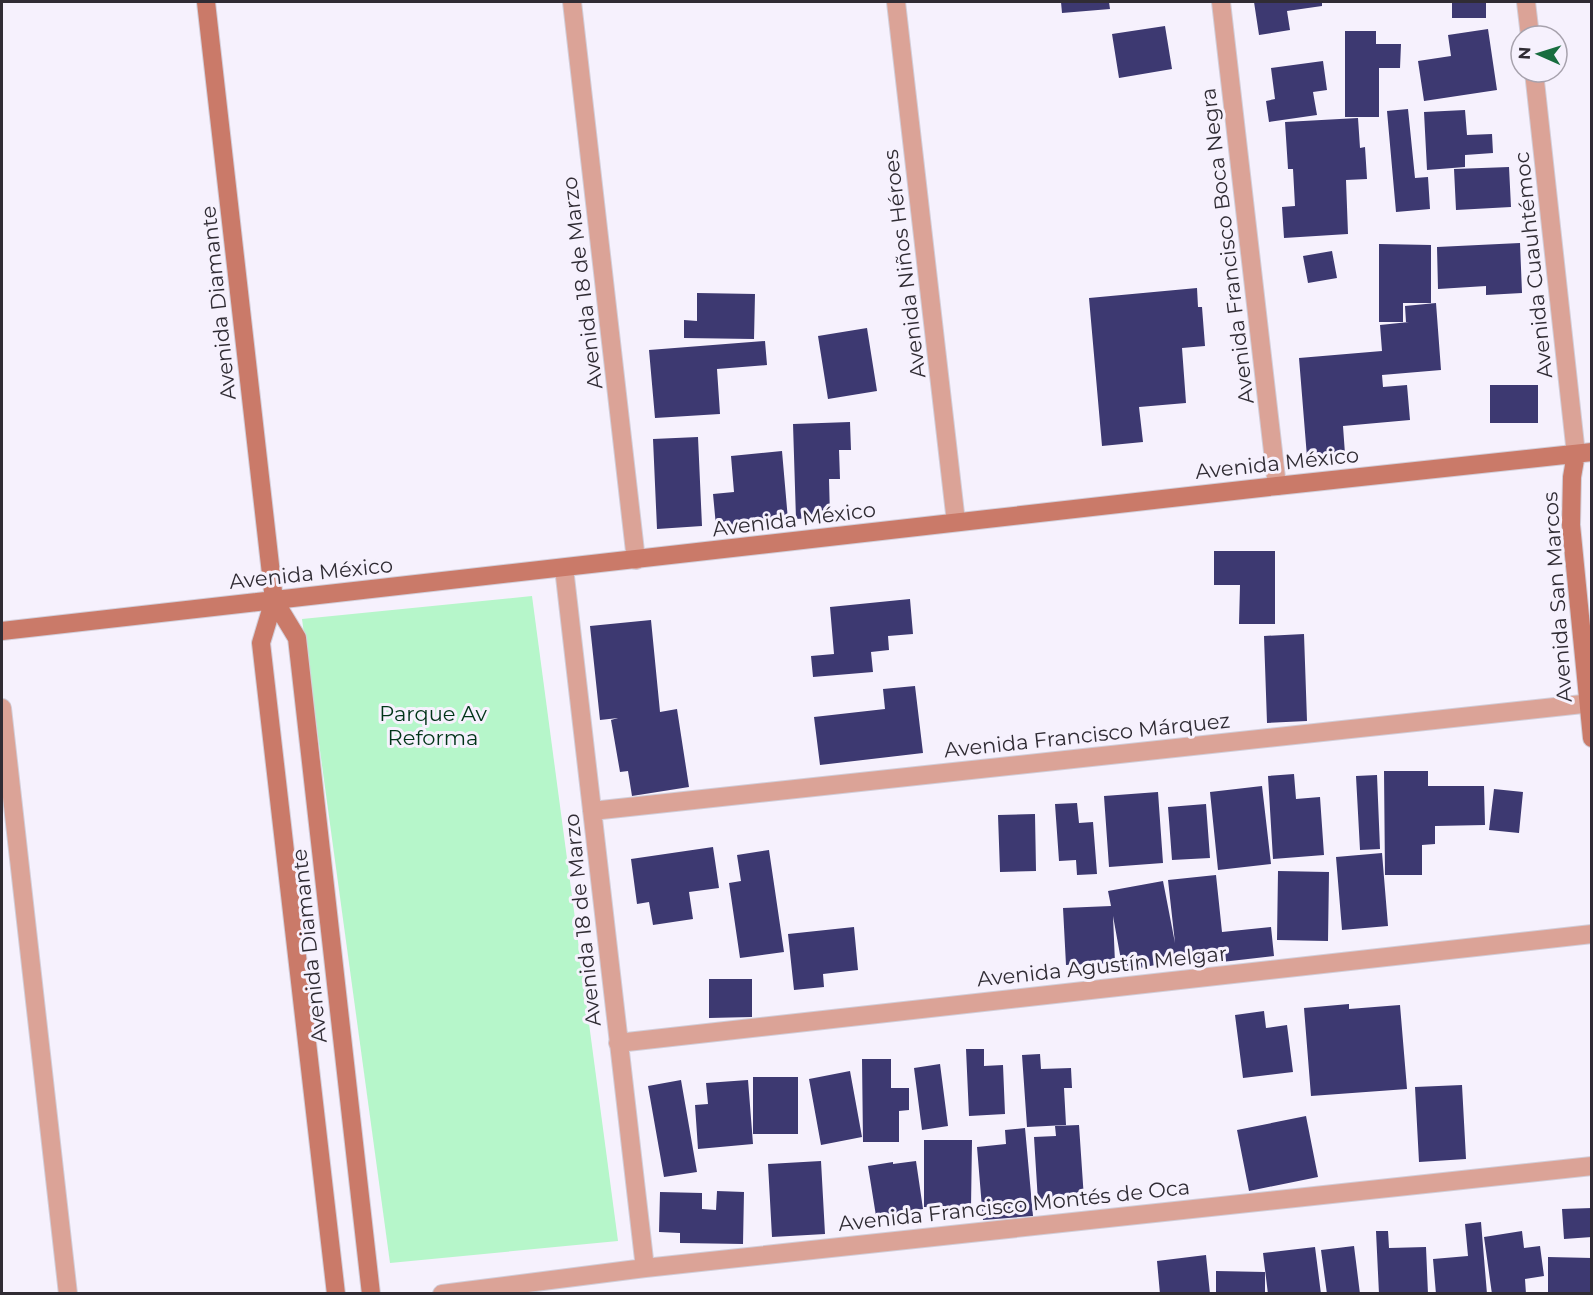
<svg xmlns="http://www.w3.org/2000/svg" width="1593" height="1295" font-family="Montserrat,sans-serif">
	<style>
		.green { fill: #b6f6ca }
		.building { fill: #3d3971 }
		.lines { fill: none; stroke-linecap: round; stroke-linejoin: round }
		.street-casing { stroke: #d2ced9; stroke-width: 20 }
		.secondary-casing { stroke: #d2ced9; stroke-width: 20 }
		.street { stroke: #dba397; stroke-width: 18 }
		.secondary { stroke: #ca7a69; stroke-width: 18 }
		.labels { text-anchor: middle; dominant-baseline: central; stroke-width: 6; stroke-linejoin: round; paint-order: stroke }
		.street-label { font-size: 21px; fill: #302c34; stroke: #f6f1fd }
		.park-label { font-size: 21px; fill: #003418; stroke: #f6f1fd }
	</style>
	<rect width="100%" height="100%" fill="#f6f1fd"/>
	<path class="green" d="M532,596L618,1241L390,1263L302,619Z"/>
	<path class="building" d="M1061,2H1109L1110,9L1062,13Z
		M1254,2H1322V6L1287,11L1290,30L1259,35Z
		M1452,2H1486V18H1452Z
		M1165,26L1172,69L1119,78L1112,34Z
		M1488,29L1497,90L1424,101L1418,61L1451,56L1448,35Z
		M1345,31H1376V44H1401L1400,68H1379V117H1345Z
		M1323,61L1327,90L1313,92L1317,115L1269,122L1266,101L1275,99L1271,68Z
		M1408,109L1415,178L1428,177L1430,209L1396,212L1387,111Z
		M1465,110L1467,135L1492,134L1493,153L1465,155V167L1427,170L1424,112Z
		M1358,118L1360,148L1365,147L1367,179L1346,180L1348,234L1284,238L1282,207L1295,206L1293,169H1288L1285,122Z
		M1509,167L1511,207L1456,210L1454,169Z
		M1520,243L1522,293L1486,295V286L1438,289L1437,247Z
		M1379,244L1431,245V303H1403V322H1379Z
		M1332,251L1337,278L1308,283L1303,256Z
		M1197,288L1198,307H1202L1205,346L1182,348L1186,403L1139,407L1143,442L1102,446L1089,298Z
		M697,293L755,294L754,339L684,338V320L697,321Z
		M1436,303L1441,370L1382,375L1383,387L1407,385L1410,420L1343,426L1345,454L1307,457L1299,358L1382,351L1380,325L1409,322H1406L1405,306Z
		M867,328L877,391L828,399L818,336Z
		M765,341L767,365L717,369L720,414L655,418L649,350Z
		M1490,385H1538V423H1490Z
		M850,422L851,450H839L840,479H829L830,517L796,519L793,424Z
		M698,437L702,526L657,529L653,439Z
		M782,451L788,520L716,526L713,494L734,492L731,456Z
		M1214,551H1275V624H1239L1240,585H1214Z
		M910,599L913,634L888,636L889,650L871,652L873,672L813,677L811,656L834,654L830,607Z
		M651,620L660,712L677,709L689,787L632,796L628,771L620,772L611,720L618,718L600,720L590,626Z
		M1304,634L1307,721L1267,723L1264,636Z
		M915,686L923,753L820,765L814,717L885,709L883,689Z
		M1384,771H1428V786H1484L1485,825L1435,826V844L1422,845V875H1385Z
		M1294,774L1296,799L1320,797L1324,855L1273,859L1268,776Z
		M1377,775L1380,849L1360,850L1356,776Z
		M1262,786L1271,864L1218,870L1210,792Z
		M1494,789L1523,792L1519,833L1489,830Z
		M1158,792L1163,863L1109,867L1104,796Z
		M1077,803L1079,823L1093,822L1097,874L1077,875L1076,860L1059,861L1055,804Z
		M1206,804L1210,858L1172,860L1168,807Z
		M1035,814L1036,871L1000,872L998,815Z
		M713,847L719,888L689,892L693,919L653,925L649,902L637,904L631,859Z
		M769,850L784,952L740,958L729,883L741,881L737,855Z
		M1382,853L1388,926L1342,930L1336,857Z
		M1278,871L1329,872L1328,941L1277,940Z
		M1216,875L1222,932L1271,927L1274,956L1178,967L1177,961L1123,971L1113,916L1115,963L1066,965L1063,908L1111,906L1108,891L1163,881L1175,943L1168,880Z
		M854,927L858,970L823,974L824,987L794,990L788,934Z
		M709,979H752V1017L709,1018Z
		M1349,1004V1009L1400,1005L1407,1089L1311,1096L1304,1008Z
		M1264,1011L1266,1028L1287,1025L1293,1072L1243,1078L1235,1015Z
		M966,1049H984V1066L1003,1065L1005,1114L969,1116Z
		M1040,1054L1041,1069L1071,1068L1072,1088H1064L1066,1125L1027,1127L1022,1055Z
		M862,1059H891V1088H909V1110L899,1111V1142H863Z
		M940,1064L948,1126L922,1130L914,1068Z
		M850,1071L862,1137L821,1145L809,1079Z
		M753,1077H798V1134H753Z
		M681,1080L697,1172L664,1177L648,1086Z
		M748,1080L753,1144L698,1149L695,1105L708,1104L706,1083Z
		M1462,1085L1466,1159L1419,1162L1415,1087Z
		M1306,1116L1318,1177L1249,1191L1237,1130Z
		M1079,1125L1084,1199L1038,1202L1034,1137L1056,1136L1055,1126Z
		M1025,1128L1033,1216L983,1220L977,1147L1006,1144L1005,1130Z
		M924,1140H972L971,1208L924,1207Z
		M821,1161L825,1234L772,1237L768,1164Z
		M916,1161L923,1209L876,1216L868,1166L893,1162V1164Z
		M717,1191L744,1192L743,1244L680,1243V1233L659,1232L660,1192L702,1193V1209L716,1210Z
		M1592,1208V1237L1564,1239L1562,1209Z
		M1481,1222L1487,1294H1436L1433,1259L1468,1256L1465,1224Z
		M1376,1231H1388L1389,1248L1426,1247L1428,1294H1379Z
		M1522,1231L1524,1248L1540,1246L1544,1276L1525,1279L1526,1294H1492L1484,1237Z
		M1354,1246L1360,1294H1327L1321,1250Z
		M1315,1247L1321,1294H1268L1263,1253Z
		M1206,1255L1210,1294H1160L1157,1261Z
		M1548,1257L1592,1258V1294H1548Z
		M1216,1271L1265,1272V1294H1216Z"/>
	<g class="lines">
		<defs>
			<path id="street" d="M572,2L636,560
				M896,2L956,522
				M1221,2L1277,486
				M1526,2L1530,36
				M1534,72L1576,454
				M564,568L645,1268
				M2,708L68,1294
				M592,811L1592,703
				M618,1043L1592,934
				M442,1294L645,1268L1592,1166"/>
			<path id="secondary" d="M206,2L274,600L261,643L336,1294
				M1576,454L1572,477L1571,525L1592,738
				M274,600L297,638L371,1294
				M2,631L1277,486L1592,452"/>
		</defs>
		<use href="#street" class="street-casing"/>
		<use href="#secondary" class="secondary-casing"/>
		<use href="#street" class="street"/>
		<use href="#secondary" class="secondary"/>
	</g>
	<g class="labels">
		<g class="street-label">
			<text transform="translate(1227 246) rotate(-97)">Avenida Francisco Boca Negra</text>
			<text transform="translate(904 264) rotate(-97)">Avenida Niños Héroes</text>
			<text transform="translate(1533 265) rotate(-96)">Avenida Cuauhtémoc</text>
			<text transform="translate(582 283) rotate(-97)">Avenida 18 de Marzo</text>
			<text transform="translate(218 303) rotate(-96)">Avenida Diamante</text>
			<text transform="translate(1277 463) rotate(-6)">Avenida México</text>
			<text transform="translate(794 519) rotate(-7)">Avenida México</text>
			<text transform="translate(311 573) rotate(-6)">Avenida México</text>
			<text transform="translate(1557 597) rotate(-94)">Avenida San Marcos</text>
			<text transform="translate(1087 735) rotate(-6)">Avenida Francisco Márquez</text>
			<text transform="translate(582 920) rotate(-96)">Avenida 18 de Marzo</text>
			<text transform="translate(309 946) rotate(-96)">Avenida Diamante</text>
			<text transform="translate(1102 966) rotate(-6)">Avenida Agustín Melgar</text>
			<text transform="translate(1014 1205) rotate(-6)">Avenida Francisco Montés de Oca</text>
		</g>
		<g class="park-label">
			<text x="433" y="713">Parque Av<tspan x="433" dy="24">Reforma</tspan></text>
		</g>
	</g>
	<rect width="1593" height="1295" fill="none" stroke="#302c34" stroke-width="6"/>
	<g transform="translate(1539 54) rotate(273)"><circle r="28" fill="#f6f1fd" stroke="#a7a2ad" stroke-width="1.5"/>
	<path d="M0-4.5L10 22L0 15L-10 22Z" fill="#186d3f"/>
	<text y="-9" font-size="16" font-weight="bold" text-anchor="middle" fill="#302c34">N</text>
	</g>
</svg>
